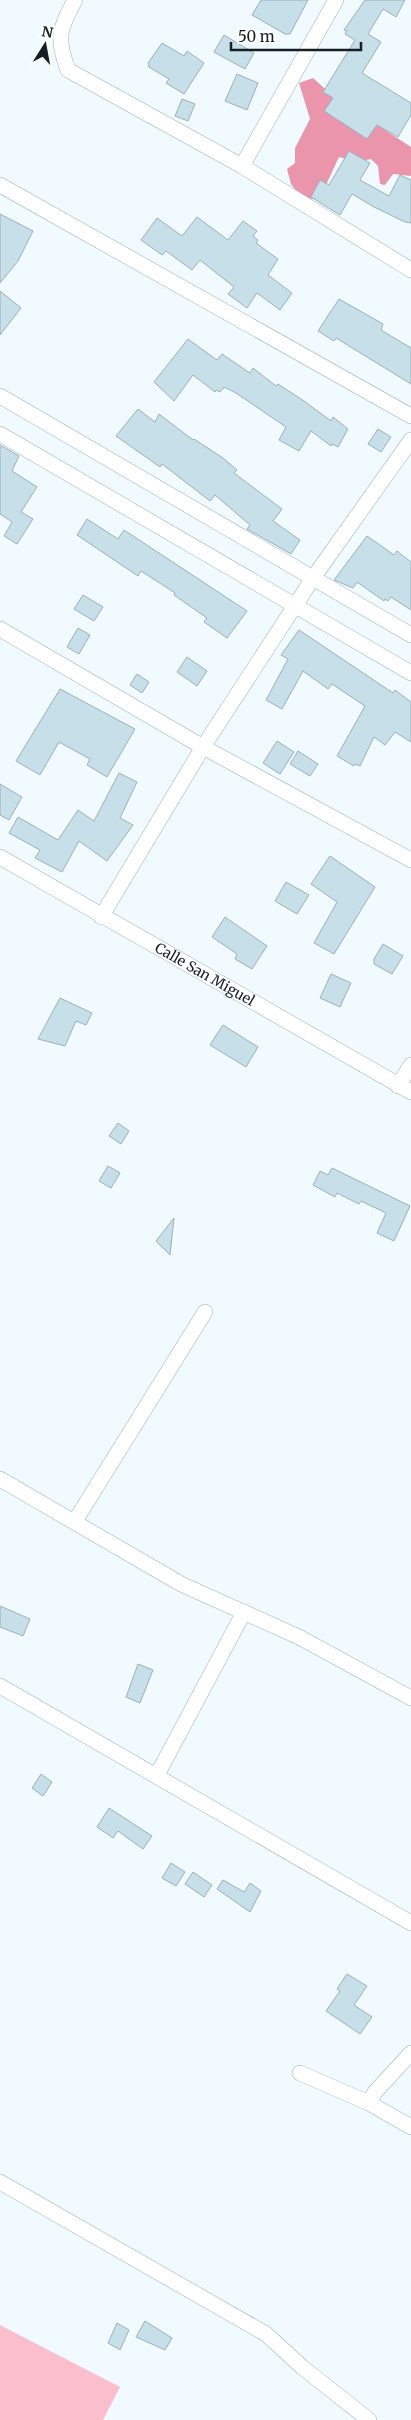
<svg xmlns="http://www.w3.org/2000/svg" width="411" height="2420" font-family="Merriweather,serif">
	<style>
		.green { fill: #fbbecd }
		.forest { fill: #ea95ac }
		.building { fill: #c7dfe9; stroke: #99b0ba }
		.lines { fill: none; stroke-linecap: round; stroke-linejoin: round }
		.street-casing { stroke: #99b0ba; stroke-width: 16 }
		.street { stroke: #fff; stroke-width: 15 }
		.labels { text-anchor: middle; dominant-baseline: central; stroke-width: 4.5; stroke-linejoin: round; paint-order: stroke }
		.street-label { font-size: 14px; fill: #161f23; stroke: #fff }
	</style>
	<rect width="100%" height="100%" fill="#f1fbff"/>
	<path class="green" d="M0,2325L120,2387L103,2420H0Z"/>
	<path class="forest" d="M313,78L333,96L411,147V176L393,174L385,185L380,184L378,166L371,159L357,162L339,157L319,200L301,197L291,184L287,169L295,163V148L310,119L299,83Z"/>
	<path class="building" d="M261,0H308L290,34H285L252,15Z
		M365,0H405L396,17L383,9L368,34L381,42L362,73L411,103V115L398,137L377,125L367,139L324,111L333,98L323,92L355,40L345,34L347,31L344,30Z
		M224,35L254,53L245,69L214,52Z
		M162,43L184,56L187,51L204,63L184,94L166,83L169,79L149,67L148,63Z
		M237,74L258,83L247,110L225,101Z
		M182,99L195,104L188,121L175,116Z
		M349,151L370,163L360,180L389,196L400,175L411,180V223L405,222L374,207L352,194L340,215L311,197L320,180L329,185Z
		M0,214L33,231L18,261L0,283Z
		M197,217L228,240L243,221L257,231L253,236L258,240L256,243L278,259L268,275L292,293L280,310L257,293L247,308L228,294L234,287L200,260L192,270L166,251L162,255L141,240L157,218L182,236Z
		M0,291L21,308L0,335Z
		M339,299L383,324L381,330L411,348V384L336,338L334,341L318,331Z
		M188,339L217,360L222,354L250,373L253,368L276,386L278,384L304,401L331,421L333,417L348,429L338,447L332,444L331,446L311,431L299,451L279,440L286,427L236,393L224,387L220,392L216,390L215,392L193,375L174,401L154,382Z
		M138,409L155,422L159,414L193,440L194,439L223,458L237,470L234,473L282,509L273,521L300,540L291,554L247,529L250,525L215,495L210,501L162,464L160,467L116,436Z
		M378,429L391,437L381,452L368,444Z
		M0,445L19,456L12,471L37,487L21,512L33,519L17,544L4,536L12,522L0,514Z
		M87,519L118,539L124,530L247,611L227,638L204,622L207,618L174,595L175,593L141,571L138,576L77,535Z
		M367,536L394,555L397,551L411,562V610L391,597L388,601L385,599L384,601L357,582L353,588L334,580Z
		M83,595L103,607L94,621L74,609Z
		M78,628L90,635L79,654L67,647Z
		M299,630L393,693L395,690L411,702V742L395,732L385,745L374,737L360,766L355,764L354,766L337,756L365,706L332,684L328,689L303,671L282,709L266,700L288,659L281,655Z
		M187,657L207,671L197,686L177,672Z
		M137,674L149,682L142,693L130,685Z
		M60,689L135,729L107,777L87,765L90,759L59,742L40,775L16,761Z
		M277,741L294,752L280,774L263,763Z
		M298,751L318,764L310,776L290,764Z
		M119,773L137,782L120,818L133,825L107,861L79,841L62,872L35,858L40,850L9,833L18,817L58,840L78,810L94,821Z
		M0,784L22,797L9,820L0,815Z
		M330,856L375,887L334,954L314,943L337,902L311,884Z
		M286,882L309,895L297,914L275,901Z
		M225,917L267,946L252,969L235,959L237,954L212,937Z
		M383,944L403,956L392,974L374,964V959Z
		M331,974L351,983L340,1007L320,998Z
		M60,998L92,1013L86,1025L76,1021L65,1046L38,1039Z
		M223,1025L258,1047L246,1067L210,1045Z
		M118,1123L129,1131L121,1144L109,1136Z
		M108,1166L120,1173L111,1188L99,1181Z
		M332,1168L410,1206L394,1241L377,1233L386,1213L361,1201L359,1204L337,1193L335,1197L313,1185L320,1171L328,1175Z
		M174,1218L170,1255L156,1241Z
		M0,1606L30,1619L23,1636L0,1627Z
		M138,1664L153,1670L140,1703L126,1697Z
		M41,1774L52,1782L43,1796L32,1788Z
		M109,1808L152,1836L143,1849L118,1831L113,1838L97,1827Z
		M171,1863L185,1872L176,1886L162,1878Z
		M193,1872L212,1885L204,1897L185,1884Z
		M223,1880L244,1892L250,1883L261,1891L250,1912L217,1889Z
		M347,1974L367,1986L354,2005L372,2017L360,2034L326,2011L340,1991L337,1989Z
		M145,2321L172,2338L165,2350L136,2337Z
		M117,2323L129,2330L120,2350L108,2343Z"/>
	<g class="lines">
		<defs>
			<g id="street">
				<path d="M75,0C59,30 56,38 68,70L242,166L411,270"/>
				<path d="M242,166L336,0"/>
				<path d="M0,185L411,416"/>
				<path d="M0,396L411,635"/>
				<path d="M0,434L411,673"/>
				<path d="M0,629L203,747L411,860"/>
				<path id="s1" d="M0,857L411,1092"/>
				<path d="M101,917L203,747L313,578L411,440"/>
				<path d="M398,1086L411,1065"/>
				<path d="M0,1479L181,1584L299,1637L411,1698"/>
				<path d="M75,1521L205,1312"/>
				<path d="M0,1686L411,1923"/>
				<path d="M157,1775L244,1612"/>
				<path d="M300,2073L369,2103L411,2127"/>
				<path d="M369,2103L375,2092L411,2053"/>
				<path d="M0,2182L266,2334L302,2367L369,2420"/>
			</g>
		</defs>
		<use href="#street" class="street-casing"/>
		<use href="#street" class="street"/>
	</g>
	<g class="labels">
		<g class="street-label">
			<text stroke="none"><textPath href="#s1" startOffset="236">Calle San Miguel</textPath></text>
		</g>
	</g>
	<g transform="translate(45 45) rotate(11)" stroke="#ffffff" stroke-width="4" paint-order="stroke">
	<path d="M0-4L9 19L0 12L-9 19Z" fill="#161f23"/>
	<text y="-8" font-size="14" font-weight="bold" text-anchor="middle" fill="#161f23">N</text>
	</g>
	<path d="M231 42v8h130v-8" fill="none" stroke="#161f23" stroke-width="2.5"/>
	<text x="238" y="42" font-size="15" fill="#161f23" stroke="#ffffff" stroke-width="4" paint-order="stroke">50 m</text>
</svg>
